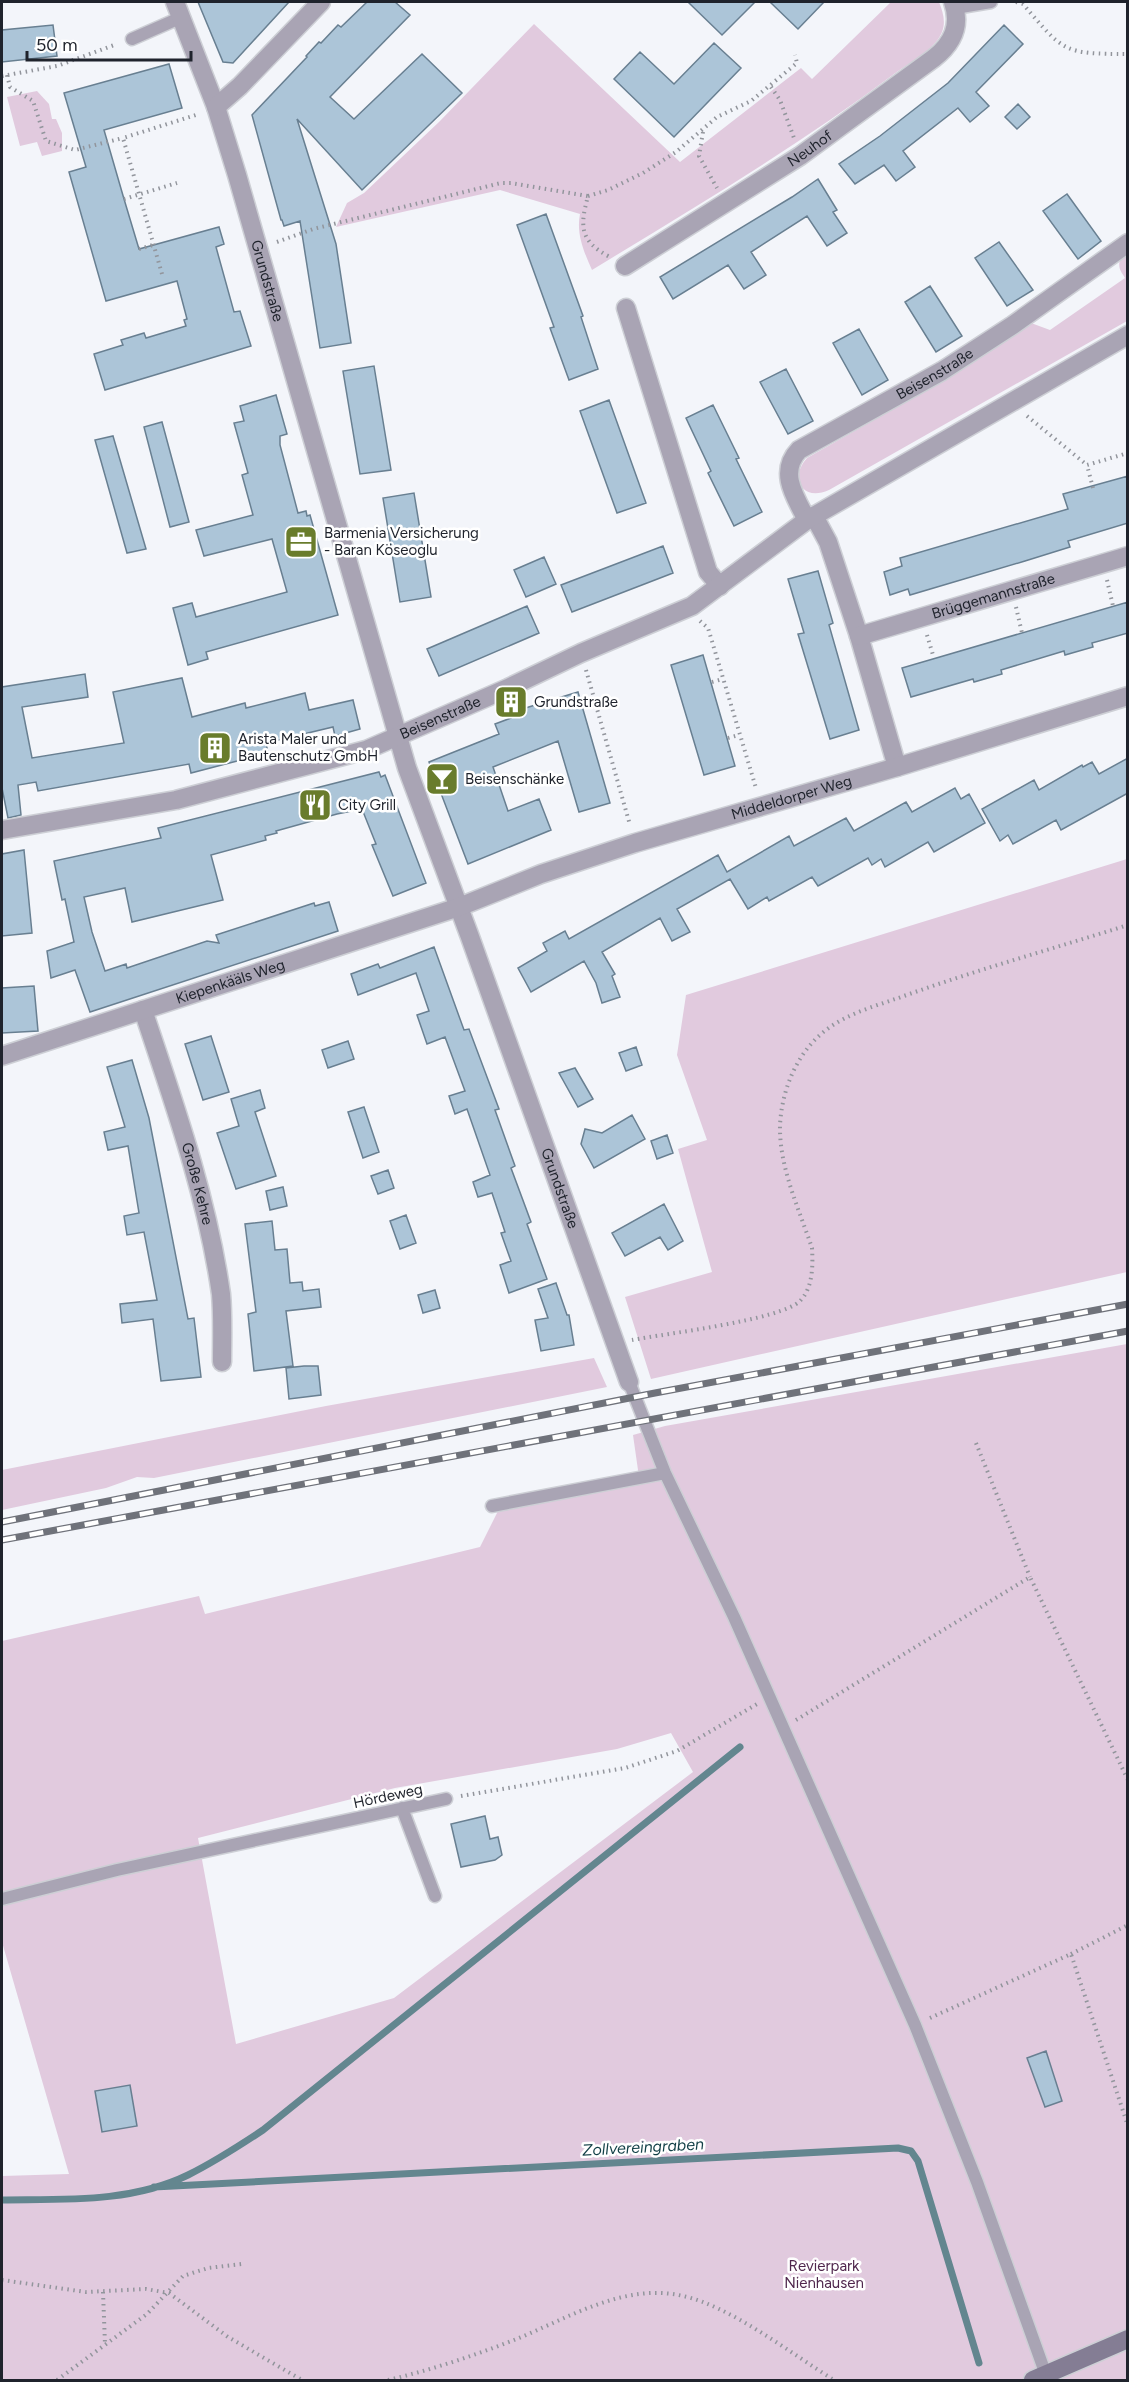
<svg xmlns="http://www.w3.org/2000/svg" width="1129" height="2382" font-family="Figtree,sans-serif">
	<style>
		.green { fill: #e1cade; fill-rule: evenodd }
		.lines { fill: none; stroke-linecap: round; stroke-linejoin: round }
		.stream { stroke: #63868f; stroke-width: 7 }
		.building { fill: #acc5d8; stroke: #687f91; stroke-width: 1.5 }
		.lane-casing { stroke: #cdcfd5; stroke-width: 15 }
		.street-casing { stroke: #cdcfd5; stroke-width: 21 }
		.secondary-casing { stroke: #cdcfd5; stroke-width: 21 }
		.path { stroke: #92959c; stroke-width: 4; stroke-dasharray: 1.5 4.5; stroke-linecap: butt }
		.lane { stroke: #a9a4b4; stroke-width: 12 }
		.street { stroke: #a9a4b4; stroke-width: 18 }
		.secondary { stroke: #847d94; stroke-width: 18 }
		.rail-casing { stroke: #6f727a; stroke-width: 7 }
		.rail { stroke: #fff; stroke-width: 4.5; stroke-dasharray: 14; stroke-linecap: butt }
		.labels { text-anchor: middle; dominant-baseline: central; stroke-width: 5; stroke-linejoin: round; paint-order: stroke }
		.street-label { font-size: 15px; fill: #1f232c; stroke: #fff }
		.poi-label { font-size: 15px; fill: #1f232c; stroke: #fff; text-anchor: start }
		.park-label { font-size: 15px; fill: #50274d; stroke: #fff }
		.water-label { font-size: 16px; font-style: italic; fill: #113f46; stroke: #fff }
	</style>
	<rect width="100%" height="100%" fill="#f3f5fa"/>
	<path class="green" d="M891,2H939C943,12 946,22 942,32C935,50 909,63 894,74C798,146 695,207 592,270C584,252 576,234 580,214L500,190L336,227L347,203L364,193L439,122L534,24L680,162L801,68L812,79Z
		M37,91L49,104L52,119H56L62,133V151L42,156L37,142L20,146L7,97Z
		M1127,253V321L829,490C802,502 789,478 807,458L918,395L1031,323L1050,330L1125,278C1120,270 1118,268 1120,259Z
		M1127,859V1272L651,1379L625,1297L712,1272L678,1149L707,1140L677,1055L686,995Z
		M1127,1344V2338L1029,2380H2V2176L69,2174L2,1942V1641L199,1596L205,1614L480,1547L498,1511L640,1484L633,1435L665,1426ZM671,1733L693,1772L394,1998L236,2044L198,1838L395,1788L617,1749Z
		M594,1358L607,1387L154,1478L137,1477L106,1488L2,1510V1470L326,1406Z
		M1127,2341V2380H1036Z"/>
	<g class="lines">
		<path class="stream" d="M154,2187L898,2148L911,2151L918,2161L979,2363
			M2,2200C63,2199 131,2203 188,2175C214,2162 239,2146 263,2130L740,1747"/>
	</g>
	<path class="building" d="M198,2H289L233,63L223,62Z
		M367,2H395L410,15L330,97L354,119L422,54L462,93L362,190L297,119L336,244L351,343L320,348L300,221L284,226L282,220H281L252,115L307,57L306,56L319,42L321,43L338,25L341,27Z
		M688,2H755L722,35Z
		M770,2H824L798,29Z
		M53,25L57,56L2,62V30Z
		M1004,25L1023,44L976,92L989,106L970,122L958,108L903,151L915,167L896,181L884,165L855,184L839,164L880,136L948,83Z
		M714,43L741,68L674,137L614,79L640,52L674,84Z
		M169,64L182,108L104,130L124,199L139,249L219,227L224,244L216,247L234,312L240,311L251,346L105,390L94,354L123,345L121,340L144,333L146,338L186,326L184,320L187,319L177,281L106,301L69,172L86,167L64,93Z
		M1018,104L1030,117L1017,129L1005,117Z
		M818,179L837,210L833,212L847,233L827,246L807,216L751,252L766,275L744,289L728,265L673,299L660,277L792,197Z
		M1067,194L1101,241L1078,259L1043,211Z
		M546,214L583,316L581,317L598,369L569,380L550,328L554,327L517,225Z
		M999,242L1033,290L1007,306L975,258Z
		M930,286L962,336L936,352L905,302Z
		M859,329L888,380L862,395L833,343Z
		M374,366L391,470L360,474L343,371Z
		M786,369L813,421L788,434L760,382Z
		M276,395L287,434L280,436V445L298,513L306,511L307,516L310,515L338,615L206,652L208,659L188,665L173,608L192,603L196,617L287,592L272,539L204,556L196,530L253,515L242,475L248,473L234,423L244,421L240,406Z
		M609,400L646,503L617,513L580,411Z
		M713,405L739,458L736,459L762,512L734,526L708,473L711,471L686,418Z
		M162,422L189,522L170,527L144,427Z
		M113,436L146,549L127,553L95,440Z
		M1128,476V523L1068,541L1070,547L1025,561L910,595L908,589L890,595L884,572L902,566L900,558L1068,509L1063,494Z
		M414,493L431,597L400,602L383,498Z
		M663,546L673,573L572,612L561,585Z
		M544,557L556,584L526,597L514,570Z
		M818,571L833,623L829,625L859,730L830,739L798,634L804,633L788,579Z
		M1128,602V633L1092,643L1093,647L1065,655L1064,651L1001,670L1002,674L974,682L973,679L911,697L902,668Z
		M527,606L539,633L439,676L427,649Z
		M703,655L735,766L704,775L671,665Z
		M85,674L88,697L22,707L32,758L124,743L113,692L182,678L192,717L245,703L246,708L305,693L309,710L353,700L360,729L335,736L333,727L266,743L268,753L191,773L189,764L38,791L36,782L18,785L21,815L8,818L2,788V687Z
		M578,692L610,803L579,812L558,741L493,767L508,811L539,799L551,830L468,864L429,762L499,734L495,724L511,718L509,713Z
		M1128,758V793L1061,830L1056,820L1013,844L1008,835L1000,841L982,809L1034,780L1039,790L1082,765L1083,767L1092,762L1099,774Z
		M379,772L381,777L385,775L426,883L393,896L372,845L376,844L362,809L337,814L276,831L277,833L265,836L266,840L211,855L223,900L132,922L125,888L84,897L92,932L105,971L126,964L127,968L207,941L219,943L216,935L314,903L315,906L329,902L338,931L90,1012L75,970L51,978L47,951L74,942L65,899L62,900L54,861L161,838L158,828Z
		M955,788L961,799L969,794L985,823L934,852L928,842L885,867L881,859L872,865L868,858L818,886L812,877L769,901L767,897L748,909L730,879L677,909L690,932L672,941L660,918L602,952L615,974L612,976L620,997L602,1003L596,983L584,961L531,992L518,968L547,951L543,943L565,931L569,939L718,855L727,872L789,836L794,846L846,818L854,831L906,802L912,812Z
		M24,850L32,933L2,936V854Z
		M434,947L464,1030L469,1029L499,1109L495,1110L515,1166L511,1168L531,1222L527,1224L547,1279L509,1293L500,1265L511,1261L501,1233L505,1232L492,1193L478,1197L473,1182L490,1175L467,1109L455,1114L449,1096L465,1091L445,1037L427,1044L417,1015L429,1011L416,973L358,995L351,974L378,964L380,968Z
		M34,986L38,1031L2,1033V988Z
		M211,1036L229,1092L203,1100L185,1044Z
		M348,1041L354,1059L328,1068L322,1050Z
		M636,1047L642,1065L626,1071L619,1053Z
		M132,1060L149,1118L188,1319L194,1318L201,1377L161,1381L153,1319L122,1323L120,1304L157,1300L144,1232L127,1235L124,1216L139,1213L128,1146L108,1150L104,1132L125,1127L107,1067Z
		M575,1068L593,1099L578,1107L559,1073Z
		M260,1090L265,1108L255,1112L276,1176L236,1189L217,1133L239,1126L231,1099Z
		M364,1107L379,1152L363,1158L348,1112Z
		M632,1115L645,1139L594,1168L581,1144L585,1129L602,1133Z
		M667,1135L673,1153L657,1159L651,1141Z
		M388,1170L394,1188L378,1194L371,1176Z
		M283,1187L287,1206L270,1210L266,1191Z
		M664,1204L683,1241L668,1250L660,1237L625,1256L612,1233Z
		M406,1215L416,1243L400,1249L390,1221Z
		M272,1221L275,1250L287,1249L290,1283L302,1282L303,1291L319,1289L321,1307L286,1311L293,1366L254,1371L248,1314L256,1312L245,1224Z
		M556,1283L567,1315H569L574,1345L541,1351L535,1320L548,1318L538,1289Z
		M435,1290L440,1308L423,1313L418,1295Z
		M304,1366H318L321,1395L289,1399L286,1368Z
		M485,1816L490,1839L498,1837L502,1855L495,1860L461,1867L451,1824Z
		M1046,2051L1062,2101L1045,2107L1027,2058Z
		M130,2085L137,2126L102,2132L95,2091Z"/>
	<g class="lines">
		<defs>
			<path id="lane" d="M955,8L991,2
				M132,39L182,17
				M629,1382L665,1473L734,1617L915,2025L977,2182L1046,2375
				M492,1506L665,1473
				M402,1808L435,1896
				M2,1899L117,1870L446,1799"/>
			<g id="street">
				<path id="s1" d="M175,2L216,107L237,175L407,768L470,937L629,1382"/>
				<path d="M216,107L240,86L321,2"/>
				<path id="s2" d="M625,266L800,156L934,58C953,43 961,25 953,2"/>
				<path d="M626,308L708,572L720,586"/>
				<path d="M814,516L828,542L859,636L897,767"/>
				<path id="s3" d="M807,520C795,497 778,472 799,450L942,371L1013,325L1128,243"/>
				<path id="s4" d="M859,636L1128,556"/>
				<path id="s5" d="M2,830L176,800L366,750L508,688L581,653L692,606L807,520L1128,335"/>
				<path id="s6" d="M143,1010C174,1103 207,1196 221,1294C223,1316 222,1340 222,1362"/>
				<path id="s7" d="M2,1056L459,907L541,874L635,843L897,767L1128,696"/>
			</g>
			<path id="secondary" d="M1033,2380L1128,2339"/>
		</defs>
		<use href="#lane" class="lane-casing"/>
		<use href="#street" class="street-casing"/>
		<use href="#secondary" class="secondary-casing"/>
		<path class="path" d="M1016,2L1023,4C1064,52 1063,54 1128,54
			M7,75L10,87L33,101L46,141L75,150L123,138
			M2,76L57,66L117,44
			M771,87L780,100L794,138
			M703,132L699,156L717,188
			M588,196L608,190L643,173L676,152L717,117L751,101L797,63L795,55
			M124,199L177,183
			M277,242L313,229L501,183H511L588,196C580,226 579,241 610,257
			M139,249L153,245
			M162,274L123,138L199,114
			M1027,416L1087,465
			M1093,488L1087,465L1128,453
			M1107,580L1113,606
			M1016,607L1022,633
			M700,621L708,628L756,788
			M927,635L933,655
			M586,670L630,825
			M712,682L723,679
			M728,738L739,735
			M632,1340C663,1334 781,1320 800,1301C813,1288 813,1265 812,1248C799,1209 779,1167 780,1125C782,1089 797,1052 826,1030C848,1013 876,1006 901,997C976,970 1052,949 1128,925
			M976,1443L1030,1577
			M796,1720L1030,1577L1128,1780
			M461,1796L625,1768L677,1751L757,1704
			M1071,1954L1128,1925
			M930,2018L1071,1954L1128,2126
			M2,2280L86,2292L146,2289L169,2293L228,2337L302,2380
			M103,2292L105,2344
			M57,2380L147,2314L183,2276L208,2268L242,2264
			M388,2380C431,2370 473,2356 514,2340C567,2319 624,2282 683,2296C730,2306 792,2354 834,2380"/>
		<use href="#lane" class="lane"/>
		<use href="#street" class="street"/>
		<use href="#secondary" class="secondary"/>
		<defs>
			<path id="rail" d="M2,1522L655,1393L1128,1304
				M2,1540L1128,1331"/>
		</defs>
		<use href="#rail" class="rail-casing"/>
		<use href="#rail" class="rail"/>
	</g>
	<defs>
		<symbol id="office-square" viewBox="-11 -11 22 22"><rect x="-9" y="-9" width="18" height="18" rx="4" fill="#697c2c" stroke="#fff"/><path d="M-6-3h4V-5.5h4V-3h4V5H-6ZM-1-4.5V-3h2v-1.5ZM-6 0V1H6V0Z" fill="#fff"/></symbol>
		<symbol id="building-square" viewBox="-11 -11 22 22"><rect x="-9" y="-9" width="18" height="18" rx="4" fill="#697c2c" stroke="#fff"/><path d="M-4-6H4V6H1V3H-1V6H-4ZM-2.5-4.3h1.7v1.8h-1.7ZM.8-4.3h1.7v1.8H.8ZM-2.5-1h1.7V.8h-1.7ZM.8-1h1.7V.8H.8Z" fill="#fff"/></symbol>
		<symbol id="bar-square" viewBox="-11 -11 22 22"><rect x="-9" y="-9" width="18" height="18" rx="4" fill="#697c2c" stroke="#fff"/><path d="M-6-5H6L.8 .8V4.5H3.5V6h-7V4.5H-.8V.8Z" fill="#fff"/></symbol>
		<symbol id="restaurant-square" viewBox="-11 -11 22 22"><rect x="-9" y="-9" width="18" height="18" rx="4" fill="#697c2c" stroke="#fff"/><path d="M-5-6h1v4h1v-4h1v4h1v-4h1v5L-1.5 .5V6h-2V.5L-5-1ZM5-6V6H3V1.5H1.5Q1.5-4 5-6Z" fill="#fff"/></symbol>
	</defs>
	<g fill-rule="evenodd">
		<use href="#office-square" x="282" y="523" width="38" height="38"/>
		<use href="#building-square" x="492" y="683" width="38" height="38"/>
		<use href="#building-square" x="196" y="729" width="38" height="38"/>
		<use href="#bar-square" x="423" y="760" width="38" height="38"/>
		<use href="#restaurant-square" x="296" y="786" width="38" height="38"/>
	</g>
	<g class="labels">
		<g class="street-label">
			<text stroke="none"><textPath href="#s2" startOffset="219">Neuhof</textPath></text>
			<text stroke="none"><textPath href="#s1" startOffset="294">Grundstraße</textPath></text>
			<text stroke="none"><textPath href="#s3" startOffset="232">Beisenstraße</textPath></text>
			<text stroke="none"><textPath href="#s4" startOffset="140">Brüggemannstraße</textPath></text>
			<text stroke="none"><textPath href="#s5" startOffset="454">Beisenstraße</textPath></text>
			<text stroke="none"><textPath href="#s7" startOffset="831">Middeldorper Weg</textPath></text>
			<text stroke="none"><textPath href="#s7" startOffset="240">Kiepenkääls Weg</textPath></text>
			<text stroke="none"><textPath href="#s6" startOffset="182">Große Kehre</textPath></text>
			<text stroke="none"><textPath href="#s1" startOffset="1248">Grundstraße</textPath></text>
			<text transform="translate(388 1796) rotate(-12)">Hördeweg</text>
		</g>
		<g class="poi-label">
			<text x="324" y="533">Barmenia Versicherung<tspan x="324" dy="17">- Baran Köseoglu</tspan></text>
			<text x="534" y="702">Grundstraße</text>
			<text x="238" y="739">Arista Maler und<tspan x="238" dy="17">Bautenschutz GmbH</tspan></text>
			<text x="465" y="779">Beisenschänke</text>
			<text x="338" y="805">City Grill</text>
		</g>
		<g class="park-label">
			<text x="824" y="2266">Revierpark<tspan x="824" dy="17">Nienhausen</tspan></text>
		</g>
		<g class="water-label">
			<text transform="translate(643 2147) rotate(-3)">Zollvereingraben</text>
		</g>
	</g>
	<rect width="1129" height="2382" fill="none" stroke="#1f232c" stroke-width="6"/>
	<path d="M27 51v9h164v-9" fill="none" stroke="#1f232c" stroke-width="3"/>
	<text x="36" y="51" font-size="18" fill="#1f232c" stroke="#ffffff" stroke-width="4.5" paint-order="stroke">50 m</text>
</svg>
